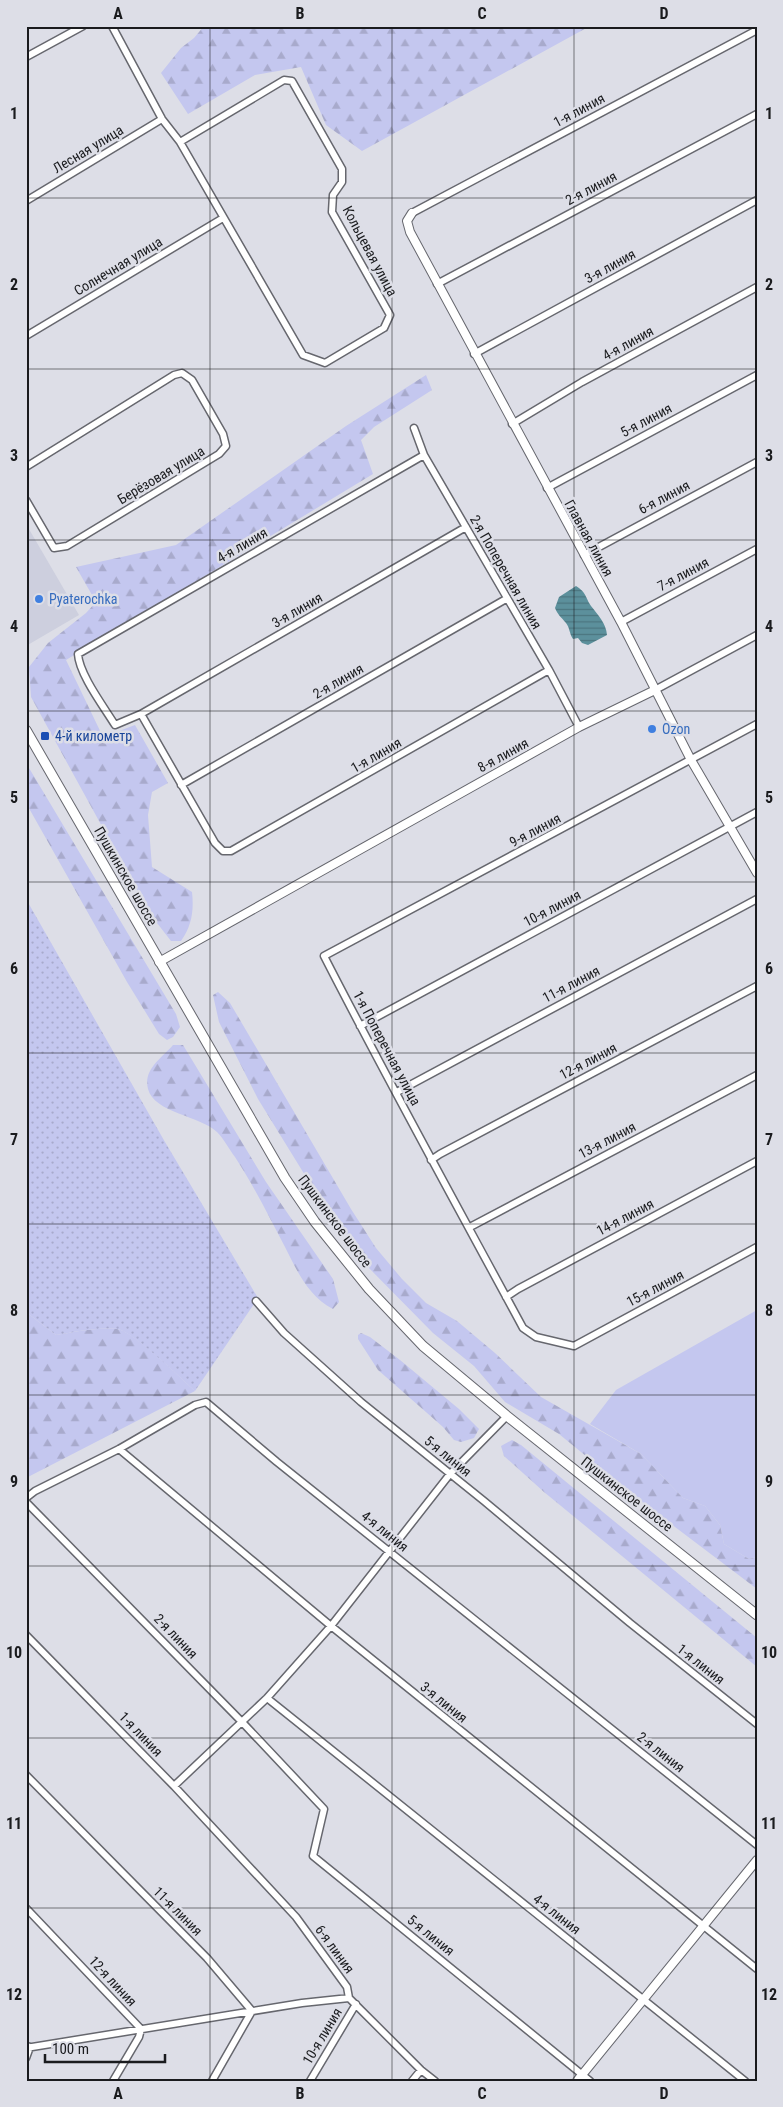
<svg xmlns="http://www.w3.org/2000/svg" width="783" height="2107" font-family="'Roboto Condensed',sans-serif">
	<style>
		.built { fill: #cdcfde }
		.green { fill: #c4c7ef }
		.forest { fill: url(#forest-firs) }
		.garden { fill: url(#garden-dots) }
		.water { fill: url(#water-rules) }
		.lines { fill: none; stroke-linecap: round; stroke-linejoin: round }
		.minor-casing { stroke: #66676e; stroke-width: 9 }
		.tertiary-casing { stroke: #66676e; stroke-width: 10 }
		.secondary-casing { stroke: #66676e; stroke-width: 11 }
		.minor { stroke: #fff; stroke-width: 6 }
		.tertiary { stroke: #fff; stroke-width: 8 }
		.secondary { stroke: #fff; stroke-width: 9 }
		.grid { fill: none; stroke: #1a1b1e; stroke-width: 1; stroke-opacity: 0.55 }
		.shop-dot { fill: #3f7fe0; stroke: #dddee7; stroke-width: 2 }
		.transit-dot { fill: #1a4fb4; stroke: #dddee7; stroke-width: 2 }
		.labels { text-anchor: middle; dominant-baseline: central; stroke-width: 5; stroke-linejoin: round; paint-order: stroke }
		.street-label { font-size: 14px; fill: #1a1b1e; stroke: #dddee7 }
		.shop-label { font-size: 14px; fill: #366cbe; stroke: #dddee7; text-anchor: start }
		.transit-label { font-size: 14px; fill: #164399; stroke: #dddee7; text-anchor: start }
		.neatline { fill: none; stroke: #1a1b1e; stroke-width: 2 }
		.grid-label { font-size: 16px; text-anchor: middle; font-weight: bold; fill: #1a1b1e }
	</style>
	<defs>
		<pattern id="forest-firs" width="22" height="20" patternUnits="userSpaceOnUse" patternTransform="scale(1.25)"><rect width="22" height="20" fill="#c4c7ef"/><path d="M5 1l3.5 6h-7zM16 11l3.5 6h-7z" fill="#a8aacc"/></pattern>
		<pattern id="garden-dots" width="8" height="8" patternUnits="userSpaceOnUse" patternTransform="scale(1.25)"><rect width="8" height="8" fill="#c4c7ef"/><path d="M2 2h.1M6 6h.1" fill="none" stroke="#a8aacc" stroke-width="1.8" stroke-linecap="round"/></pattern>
		<pattern id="water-rules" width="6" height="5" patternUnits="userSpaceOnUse" patternTransform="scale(1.25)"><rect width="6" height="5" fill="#5c909c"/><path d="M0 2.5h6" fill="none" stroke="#4b757f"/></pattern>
	</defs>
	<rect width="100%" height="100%" fill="#dddee7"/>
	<path class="built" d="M26,524L79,615L26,646Z"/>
	<path class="green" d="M757,1310V1557L749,1559L724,1544L720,1525L705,1506L683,1498L641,1454L590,1424L616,1390Z"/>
	<path class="forest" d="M204,26H590L362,151L326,125L301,67L255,75L188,114L161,73L181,48L194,38Z
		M426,375L432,390L374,427L361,440L373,474L66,660L103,737L135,725L168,783L152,792L148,815L152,867L192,892C194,910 192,926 181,941H171L150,914L31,697L29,667L48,643L86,613L96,602L76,567L176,545L346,426Z
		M26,763L176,1014L180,1027L173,1037L167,1040L159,1034L127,982L26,803Z
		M218,992L230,1003L351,1209L376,1248L402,1279L426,1303L457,1321L495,1353L541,1397L641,1454L683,1498L705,1506L720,1525L724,1544L749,1559L757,1557V1589L642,1502L559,1434L505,1402L474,1366L433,1333L365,1264L319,1198L258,1099L219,1022L213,995Z
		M173,1045H183L266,1182L333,1279L339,1302L333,1309C308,1296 297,1271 285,1247C269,1217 254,1186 235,1157C229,1149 224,1139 217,1132C201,1116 154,1113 148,1089C143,1069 162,1058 173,1045Z
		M26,1312L56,1335C75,1332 97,1327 117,1329C132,1330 182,1379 195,1391L26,1478Z
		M361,1333L370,1337L400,1360L459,1409L479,1429L474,1438L461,1442L454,1440L443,1427L378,1370L358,1339V1335Z
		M512,1440L521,1445L757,1638V1667L544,1492L504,1456L501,1446Z"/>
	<path class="garden" d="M26,899L165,1142L258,1298L195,1391C182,1379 131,1330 117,1329C97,1327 75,1332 56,1335L26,1312Z"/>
	<path class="water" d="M576,586C587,593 585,597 591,606C598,615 606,623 607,635L588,645L582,643L578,638L573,639C569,633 570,628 566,623C561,617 558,615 555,608L559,597Z"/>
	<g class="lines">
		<defs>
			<path id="minor" d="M112,26L162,119L180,142L303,355L325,363L384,328L390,315L332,212L333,195L342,182V169L292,81L284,80L180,142
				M26,57L83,26
				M26,201L162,119
				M412,213L757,30
				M437,284L757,114
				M26,336L223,218
				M474,354L757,200
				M512,424L582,382L757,287
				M414,428L424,455L549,670L579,727
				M424,455L85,650L78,654C79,674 104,707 115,725L141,714L466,527
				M26,467L174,375L182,373L192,380L223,434L226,446L219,454L67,546L54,548L26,500
				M547,488L757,375
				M584,555L757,462
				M621,622L757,549
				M655,690L757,635
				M141,714L215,843L223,851H231L549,670
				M757,724L324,956C388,1081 456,1204 523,1328L536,1337L574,1346L757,1247
				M181,785L506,599
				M360,1026L757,812
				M397,1092L757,899
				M431,1160L440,1154L757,986
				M470,1227L757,1075
				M506,1297L518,1289L757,1161
				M256,1301L284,1333L361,1402L484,1501L630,1623L757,1724
				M119,1449L331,1626L757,1969
				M26,1498L35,1491L119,1449L195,1405L206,1402L277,1462L757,1845
				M26,1502L242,1722L324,1809L313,1856L590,2081
				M26,1635L174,1786L296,1917L347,1987L349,1998L421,2070L435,2081
				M267,1698L745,2081
				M26,1775L207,1958L252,2011L212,2081
				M174,1786L267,1698L331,1626L450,1474L507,1416
				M26,1908L141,2029L139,2037L113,2081
				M26,2048L302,2003L349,1998
				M26,2058L30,2047L27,2046
				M310,2081L356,2004
				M412,2081L421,2070"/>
			<path id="tertiary" d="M412,213L407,221L410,232L621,622L691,760L757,873
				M159,962L579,727L655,690
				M577,2081L757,1860"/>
			<path id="secondary" d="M26,730L285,1178L315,1222L369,1289L423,1346L507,1416L757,1615"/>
		</defs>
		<use href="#minor" class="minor-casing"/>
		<use href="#tertiary" class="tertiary-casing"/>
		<use href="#secondary" class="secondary-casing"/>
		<use href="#minor" class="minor"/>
		<use href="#tertiary" class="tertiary"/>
		<use href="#secondary" class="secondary"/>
	</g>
	<path class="grid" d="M210,26V2081M392,26V2081M574,26V2081M26,198H757M26,369H757M26,540H757M26,711H757M26,882H757M26,1053H757M26,1224H757M26,1395H757M26,1566H757M26,1738H757M26,1908H757"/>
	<g class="shop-dot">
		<circle cx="39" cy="599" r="5"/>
		<circle cx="652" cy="729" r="5"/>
	</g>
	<rect class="transit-dot" x="40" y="731" width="10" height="10" rx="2.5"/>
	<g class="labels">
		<g class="street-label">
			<text transform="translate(579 110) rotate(-28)">1-я линия</text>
			<text transform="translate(88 149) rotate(-31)">Лесная улица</text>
			<text transform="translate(591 188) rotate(-28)">2-я линия</text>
			<text transform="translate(370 251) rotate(62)">Кольцевая улица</text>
			<text transform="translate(118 266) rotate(-31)">Солнечная улица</text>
			<text transform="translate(610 266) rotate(-29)">3-я линия</text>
			<text transform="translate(628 343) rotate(-29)">4-я линия</text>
			<text transform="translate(646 420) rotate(-28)">5-я линия</text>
			<text transform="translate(161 475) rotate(-31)">Берёзовая улица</text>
			<text transform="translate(664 497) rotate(-28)">6-я линия</text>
			<text transform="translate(589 538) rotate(61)">Главная линия</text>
			<text transform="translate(242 545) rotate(-30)">4-я линия</text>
			<text transform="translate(506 572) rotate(60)">2-я Поперечная линия</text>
			<text transform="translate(683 574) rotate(-28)">7-я линия</text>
			<text transform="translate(297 610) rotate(-30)">3-я линия</text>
			<text transform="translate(338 681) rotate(-30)">2-я линия</text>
			<text transform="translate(376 755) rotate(-30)">1-я линия</text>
			<text transform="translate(503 755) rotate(-29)">8-я линия</text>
			<text transform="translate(535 830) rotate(-28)">9-я линия</text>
			<text transform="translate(126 876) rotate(60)">Пушкинское шоссе</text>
			<text transform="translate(552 908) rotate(-28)">10-я линия</text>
			<text transform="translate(571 984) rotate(-28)">11-я линия</text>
			<text transform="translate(387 1048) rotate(62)">1-я Поперечная улица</text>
			<text transform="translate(588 1061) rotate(-28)">12-я линия</text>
			<text transform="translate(607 1140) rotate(-28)">13-я линия</text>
			<text transform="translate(625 1217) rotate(-28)">14-я линия</text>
			<text transform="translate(335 1221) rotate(53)">Пушкинское шоссе</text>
			<text transform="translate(655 1288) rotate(-28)">15-я линия</text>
			<text transform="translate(448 1456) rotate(39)">5-я линия</text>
			<text transform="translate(627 1494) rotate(38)">Пушкинское шоссе</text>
			<text transform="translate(385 1531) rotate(39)">4-я линия</text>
			<text transform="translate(176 1636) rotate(46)">2-я линия</text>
			<text transform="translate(701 1664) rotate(38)">1-я линия</text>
			<text transform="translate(444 1702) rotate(39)">3-я линия</text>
			<text transform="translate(141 1734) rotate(46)">1-я линия</text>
			<text transform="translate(661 1752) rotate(38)">2-я линия</text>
			<text transform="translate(178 1911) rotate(45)">11-я линия</text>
			<text transform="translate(557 1914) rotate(38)">4-я линия</text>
			<text transform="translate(431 1935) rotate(39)">5-я линия</text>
			<text transform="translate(335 1949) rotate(54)">6-я линия</text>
			<text transform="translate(113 1981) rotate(47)">12-я линия</text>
			<text transform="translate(322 2036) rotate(-59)">10-я линия</text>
		</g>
		<g class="shop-label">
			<text x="49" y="599">Pyaterochka</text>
			<text x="662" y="729">Ozon</text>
		</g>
		<g class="transit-label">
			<text x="55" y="736">4-й километр</text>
		</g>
	</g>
	<rect width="783" height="2107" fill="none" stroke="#dddee7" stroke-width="55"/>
	<path d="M45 2054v8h120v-8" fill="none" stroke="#1a1b1e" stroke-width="2.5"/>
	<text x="52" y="2054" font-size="15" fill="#1a1b1e" stroke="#dddee7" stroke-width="4" paint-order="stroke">100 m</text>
	<rect x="28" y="28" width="728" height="2052" class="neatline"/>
	<g class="grid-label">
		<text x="118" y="19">A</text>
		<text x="300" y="19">B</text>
		<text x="482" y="19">C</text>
		<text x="664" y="19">D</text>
		<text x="14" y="119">1</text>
		<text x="769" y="119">1</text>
		<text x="14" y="290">2</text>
		<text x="769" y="290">2</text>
		<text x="14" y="461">3</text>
		<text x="769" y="461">3</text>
		<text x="14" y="632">4</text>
		<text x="769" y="632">4</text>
		<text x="14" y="803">5</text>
		<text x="769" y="803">5</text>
		<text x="14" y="974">6</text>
		<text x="769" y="974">6</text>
		<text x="14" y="1145">7</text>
		<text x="769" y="1145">7</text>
		<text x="14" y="1316">8</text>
		<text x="769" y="1316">8</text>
		<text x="14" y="1487">9</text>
		<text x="769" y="1487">9</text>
		<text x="14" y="1658">10</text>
		<text x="769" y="1658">10</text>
		<text x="14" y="1829">11</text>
		<text x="769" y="1829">11</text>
		<text x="14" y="2000">12</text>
		<text x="769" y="2000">12</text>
		<text x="118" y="2099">A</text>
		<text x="300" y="2099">B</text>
		<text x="482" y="2099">C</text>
		<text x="664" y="2099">D</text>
	</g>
</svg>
